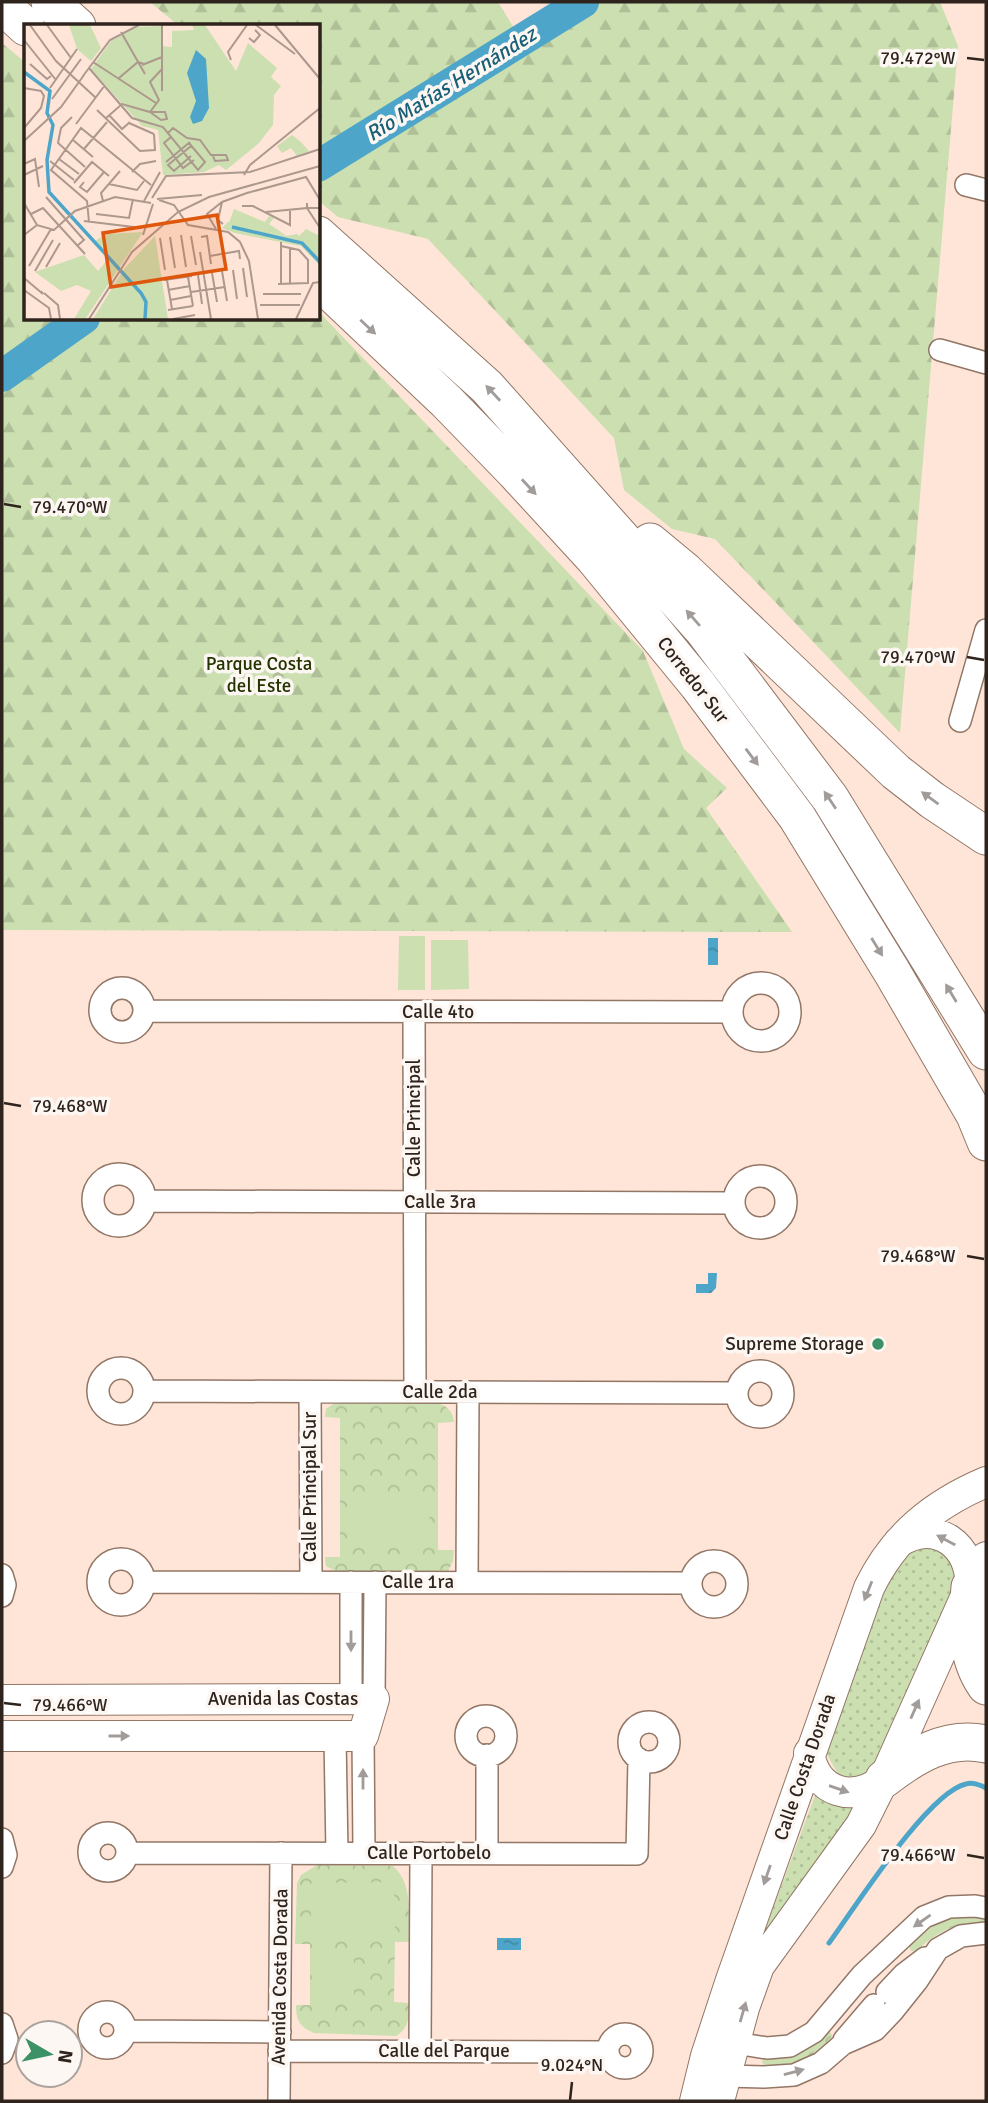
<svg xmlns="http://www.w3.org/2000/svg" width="988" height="2103" font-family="Signika,sans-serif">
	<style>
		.grass { fill: url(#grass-dots) }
		.forest { fill: url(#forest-firs) }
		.park { fill: url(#park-crowns) }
		.garden { fill: #cbdfb0 }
		.water { fill: url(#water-ripples) }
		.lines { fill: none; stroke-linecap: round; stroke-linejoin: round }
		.stream { stroke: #4da6ca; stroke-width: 5 }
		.river { stroke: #4da6ca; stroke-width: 32 }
		.street-casing { stroke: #927666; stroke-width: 24 }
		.secondary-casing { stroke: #927666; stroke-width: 32 }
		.highway-casing { stroke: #927666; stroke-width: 39 }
		.street { stroke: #fff; stroke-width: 21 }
		.secondary { stroke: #fff; stroke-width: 30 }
		.highway { stroke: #fff; stroke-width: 37 }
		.oneway { fill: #a19c99 }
		.ticks { fill: none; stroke: #2f241d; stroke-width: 2.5 }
		.poi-dot { fill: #3c9266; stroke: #fdf7f3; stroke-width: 2.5 }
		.labels { text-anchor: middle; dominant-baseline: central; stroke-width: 7; stroke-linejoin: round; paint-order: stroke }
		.park-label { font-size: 19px; fill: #233400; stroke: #fdf7f3 }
		.street-label { font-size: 19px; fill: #2f241d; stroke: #fdf7f3 }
		.poi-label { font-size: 19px; fill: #2f241d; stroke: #fdf7f3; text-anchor: end }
		.water-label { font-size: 21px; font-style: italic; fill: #185e77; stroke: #fdf7f3 }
		.inset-river { fill: none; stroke: #4da6ca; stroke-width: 3.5 }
		.inset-road { fill: none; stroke: #ac988d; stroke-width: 2 }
		.view { fill: #df560d; fill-opacity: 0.15; stroke: #df560d; stroke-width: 3.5 }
		.inset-edge { fill: none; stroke: #2f241d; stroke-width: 3.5 }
		.ticks-label { font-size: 18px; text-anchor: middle; fill: #2f241d; stroke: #fdf7f3; stroke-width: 7; stroke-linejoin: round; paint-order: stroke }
	</style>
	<defs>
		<pattern id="grass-dots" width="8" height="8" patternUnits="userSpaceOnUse" patternTransform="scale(1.75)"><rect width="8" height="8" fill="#cbdfb0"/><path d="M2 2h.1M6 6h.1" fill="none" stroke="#afbf97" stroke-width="1.8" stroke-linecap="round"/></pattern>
		<pattern id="forest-firs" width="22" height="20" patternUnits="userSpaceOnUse" patternTransform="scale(1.75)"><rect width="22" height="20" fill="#cbdfb0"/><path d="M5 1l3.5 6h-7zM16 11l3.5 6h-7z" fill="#afbf97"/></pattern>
		<pattern id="park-crowns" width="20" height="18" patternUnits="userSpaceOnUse" patternTransform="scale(1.75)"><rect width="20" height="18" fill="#cbdfb0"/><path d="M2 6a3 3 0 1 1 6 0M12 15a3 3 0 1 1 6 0" fill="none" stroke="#afbf97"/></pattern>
		<pattern id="water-ripples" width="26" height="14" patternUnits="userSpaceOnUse" patternTransform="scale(1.75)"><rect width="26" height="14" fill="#4da6ca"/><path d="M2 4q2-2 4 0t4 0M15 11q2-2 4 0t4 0" fill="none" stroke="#4087a3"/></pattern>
	</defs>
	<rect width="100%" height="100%" fill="#ffe5d7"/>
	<path class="grass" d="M914,1546C945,1546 955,1555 959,1585L869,1776L853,1779L838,1774L826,1753L883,1588L902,1557Z
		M816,1793L834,1804L860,1807L763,1935Z"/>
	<path class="forest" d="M150,2H498L524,44L593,2H940L958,46L900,733L715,539L672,529L624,490L614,438L428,239L338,217L319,201L318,26H179Z
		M2,43L26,63V318H318L319,312L643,651L684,749L727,788L706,808L792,932L2,930Z"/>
	<path class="park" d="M340,1403H437C449,1407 452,1411 454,1422L438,1423V1550H454L453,1561L448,1571L438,1573H340L326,1566L325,1557H340V1418L325,1417L326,1409L333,1404Z
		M317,1865L393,1866C414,1885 408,1915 409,1942H395L394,2002L409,2003C409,2018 409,2028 396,2036L314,2033C300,2027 296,2021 296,2005H310V1944H295L297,1883L301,1875Z
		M951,1913H986V1924C959,1918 935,1934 916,1951H911L909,1946L915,1934Z
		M826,2029L832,2034L831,2040C811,2058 792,2065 766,2068L762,2062L764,2058L790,2055Z"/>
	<path class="garden" d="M399,936H425V990H398Z
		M431,940H468L469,989L431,990Z
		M429,1500L430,1545H347V1501Z
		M394,1882L395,1936L311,1937V1883Z
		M317,1949H354V2000L317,2001Z"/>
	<path class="water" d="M708,938H718V965H708Z
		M708,1273H717L716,1288L711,1293H696V1284H708Z
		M497,1938H521V1950H497Z"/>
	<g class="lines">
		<path class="stream" d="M829,1943C854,1909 928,1792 966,1784C972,1782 981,1785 986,1788"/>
		<path class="river" d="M318,166L583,2
			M2,376L84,318"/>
		<defs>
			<path id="street" d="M966,185L986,190
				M940,350L986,363
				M960,721L986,630
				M732 1012a29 29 0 1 1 58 0a29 29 0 1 1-58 0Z
				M100 1010a22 22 0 1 1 44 0a22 22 0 1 1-44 0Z
				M144,1011L732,1012
				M414,1012L415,1392
				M93 1200a26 26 0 1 1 52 0a26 26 0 1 1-52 0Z
				M734 1202a26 26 0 1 1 52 0a26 26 0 1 1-52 0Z
				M145,1201L734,1203
				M98 1391a23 23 0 1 1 46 0a23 23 0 1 1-46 0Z
				M737 1394a23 23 0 1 1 46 0a23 23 0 1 1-46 0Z
				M144,1391L737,1393
				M310,1392L311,1582
				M98 1582a23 23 0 1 1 46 0a23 23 0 1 1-46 0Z
				M691 1584a23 23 0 1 1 46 0a23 23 0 1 1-46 0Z
				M2,1575L5,1585L2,1596
				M145,1582L691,1583
				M467,1582L468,1392
				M351,1699V1582
				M374,1699L375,1582
				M466 1736a20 20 0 1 1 40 0a20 20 0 1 1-40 0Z
				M629 1742a20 20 0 1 1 40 0a20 20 0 1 1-40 0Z
				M363,1736L364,1853
				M335,1737L337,1853
				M89 1852a19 19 0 1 1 38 0a19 19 0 1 1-38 0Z
				M2,1839L6,1855L2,1867
				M127,1853L637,1854L639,1759
				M487,1853V1755
				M887,1992L904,1974L925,1958
				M89 2030a18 18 0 1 1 36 0a18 18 0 1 1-36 0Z
				M2,2024L7,2039L2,2053
				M125,2031L280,2032
				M608 2051a17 17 0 1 1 34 0a17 17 0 1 1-34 0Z
				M844,2040L874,2005
				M735,2043L767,2048L790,2046L814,2032L862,1975L924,1917L949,1907L975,1906L986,1908
				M279,2051L608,2052
				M420,2051L421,1853
				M726,2076L764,2077L794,2075L821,2063L843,2044L875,2030L893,2011L917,1981L938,1949L961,1936L986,1933
				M279,2101L281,1853"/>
			<path id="secondary" d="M899,1542C936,1518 973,1546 970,1587
				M2,1700L374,1699L363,1736H2
				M809,1753C816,1793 853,1804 884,1779
				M695,2101L706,2056L731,1980L869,1588C894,1536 934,1504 986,1482
				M719,2101L744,2008L759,1966L861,1825L884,1779L970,1587L986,1557"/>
			<path id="highway" d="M50,2L77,26
				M2,5L26,27
				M318,235L487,387L704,631L830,798L986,1051
				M318,280L446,401L515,472L594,558L698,685L797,817L892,972L975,1115L986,1142
				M650,542L685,571L896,772L932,800L986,836
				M970,1587C967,1622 965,1656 986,1686
				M884,1779C914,1756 947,1735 986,1744"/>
		</defs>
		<use href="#street" class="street-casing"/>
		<use href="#secondary" class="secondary-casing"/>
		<use href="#highway" class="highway-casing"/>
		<use href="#street" class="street"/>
		<use href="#secondary" class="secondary"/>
		<use href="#highway" class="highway"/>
	</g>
	<defs><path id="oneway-solid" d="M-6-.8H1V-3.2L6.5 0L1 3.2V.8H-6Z" transform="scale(1.75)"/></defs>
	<g class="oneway">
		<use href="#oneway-solid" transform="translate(368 327) rotate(43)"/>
		<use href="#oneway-solid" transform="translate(493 393) rotate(-133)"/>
		<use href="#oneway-solid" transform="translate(529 487) rotate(47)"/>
		<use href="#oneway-solid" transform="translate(693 618) rotate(-131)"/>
		<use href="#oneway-solid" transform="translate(752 757) rotate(53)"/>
		<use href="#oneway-solid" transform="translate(930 798) rotate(-144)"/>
		<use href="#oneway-solid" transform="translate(830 800) rotate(-124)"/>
		<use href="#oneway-solid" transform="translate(877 947) rotate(58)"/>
		<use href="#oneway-solid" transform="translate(951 993) rotate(-121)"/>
		<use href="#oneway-solid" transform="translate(946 1540) rotate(-152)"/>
		<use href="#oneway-solid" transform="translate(868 1591) rotate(112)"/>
		<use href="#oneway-solid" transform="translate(351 1641) rotate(90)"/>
		<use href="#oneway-solid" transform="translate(915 1709) rotate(-66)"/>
		<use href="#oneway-solid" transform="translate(119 1736)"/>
		<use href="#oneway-solid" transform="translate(363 1779) rotate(-90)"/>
		<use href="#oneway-solid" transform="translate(839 1789) rotate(19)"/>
		<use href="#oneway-solid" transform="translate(767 1875) rotate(109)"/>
		<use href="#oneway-solid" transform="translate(922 1921) rotate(145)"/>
		<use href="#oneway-solid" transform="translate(743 2012) rotate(-74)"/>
		<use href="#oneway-solid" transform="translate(794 2072) rotate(-15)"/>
	</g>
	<path class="ticks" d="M967,58L984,60M4,504L21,507M967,657L984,660M4,1103L21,1106M967,1256L984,1259M4,1703L21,1705M967,1855L984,1858M570,2100L572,2082"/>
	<circle class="poi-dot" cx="878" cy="1344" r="7"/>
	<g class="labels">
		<g class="park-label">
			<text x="259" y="664">Parque Costa<tspan x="259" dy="22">del Este</tspan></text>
		</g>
		<g class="street-label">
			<text transform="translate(693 680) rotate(52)">Corredor Sur</text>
			<text x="438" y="1012">Calle 4to</text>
			<text transform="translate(414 1118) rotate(-90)">Calle Principal</text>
			<text x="440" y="1202">Calle 3ra</text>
			<text x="440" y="1392">Calle 2da</text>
			<text transform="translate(310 1487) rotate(-90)">Calle Principal Sur</text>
			<text x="418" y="1582">Calle 1ra</text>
			<text x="283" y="1699">Avenida las Costas</text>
			<text transform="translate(805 1767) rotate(-71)">Calle Costa Dorada</text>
			<text x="429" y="1853">Calle Portobelo</text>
			<text transform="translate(280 1977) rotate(-89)">Avenida Costa Dorada</text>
			<text x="444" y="2051">Calle del Parque</text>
		</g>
		<g class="poi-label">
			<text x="864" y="1344">Supreme Storage</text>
		</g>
		<g class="water-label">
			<text transform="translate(451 84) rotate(-32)">Río Matías Hernández</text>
		</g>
	</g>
	<g transform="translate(24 24)">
		<rect width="296" height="296" fill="#ffe5d7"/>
		<path d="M268,111L277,118L285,127L273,132L267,124L258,129L253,122ZM210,185L241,198L245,192L250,194L245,200L263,212L205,199ZM282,205L296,212V233L274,213Z" fill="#cbdfb0"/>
		<path d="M204,198L262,212L273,210L296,233V242L277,222L211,209L198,204ZM119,208L62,294L50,295L67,267L53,261L37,267L11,248L60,231L74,247L85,234L71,217L82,210ZM131,212L144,295H69L100,245Z" fill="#cbdfb0"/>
		<path d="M45,1H66L77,24L67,37L53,25Z" fill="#cbdfb0"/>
		<path d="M168,1H181L212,47L224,19L253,44L247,53L257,62L250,71L249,101L234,120L202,146L195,141L180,148L139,151L134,106L118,102L67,45L87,17L113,3L137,2V22L148,23V7L170,6Z" fill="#cbdfb0"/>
		<path d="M172,26L182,35L185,84L178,97L169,100L166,93L172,77L163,49Z" fill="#4da6ca"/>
		<path class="inset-river" d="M0,48L26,67L23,89L29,101L23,136L25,168L117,269L122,278L121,295M208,203L278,219L296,238"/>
		<path class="inset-road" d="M6,1L32,37L72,74M23,1L47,34M138,1V67M232,1L271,30M251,1L296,55M97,8L121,50M225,14L230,18L236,11L231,6M0,16L32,56M207,36L204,28L223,1M69,38L132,79M6,40L23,55L27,52M118,41L138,33M65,44L108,94L139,103L174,146L181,138L165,119M59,52L86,16L115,1M95,54L114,38L120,40M0,64L17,67L20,72L17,84L0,104M26,64L53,25M28,75L57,35M73,86L116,127L131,126L130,110M126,88H141L143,95L137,96ZM85,91L98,105L106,98M48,93L37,104L34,119L61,143M81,95L98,80L126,88L135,76L126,58L138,45M105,99L130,110M52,100L81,61M144,109L149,104L163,114L176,116L187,131H202L204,136L191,137L189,132M147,113L140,119L159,144L170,136M49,116L69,133M0,117L37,83L60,51M60,125L83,98M167,132L150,147L144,141L167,122M35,135L55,150M26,137L50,156M142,138L166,118M0,140L11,135L15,163M108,148L116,140L132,137M0,151L19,142M220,151L226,141L296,84M60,158L56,163L63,168L80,148M50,159L68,138L85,152M85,160L113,166L120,157M22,173L60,216L53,222M128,174L142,152L226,148L296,125M133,175L178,171M135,176L150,181L164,201L204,208L216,218L225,237L234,295M79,177L77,169L96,147M120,177L136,148M198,178L194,196L199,200M0,179L13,201M218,182H229L266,201V186M296,184H283L296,204M242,188L283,184V179M7,190L19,184L61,230M72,190L105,194L109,175M60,197L118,204M65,198L63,177L27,146L57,104L127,161M192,205L183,190L198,178L223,169L282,153L296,176M0,211L13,201L30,206L51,187L91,173L127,179M119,211L129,180M157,211L162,243M167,212L172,241M146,213L151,244M177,213L183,212L187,240M136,214L141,246M176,228L187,295M186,232L215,227L216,235M5,242L27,205M22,243L36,219M219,244L223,273M209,246L213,275M11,247L29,216M198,247L203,277M188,249L193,278M174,251L178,280M164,253L169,282M0,254L19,270L17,267M140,256L168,252M143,256L148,285M254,260L284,259V236L275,226L257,222M257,260V218M266,260V223M0,266L25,284L27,295M144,266L166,262M167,268L201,263M20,269L34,281L36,295M239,270H277M146,276L167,272M236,281H276M144,286L169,282M65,295L108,228L154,188L185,173L296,142M149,295L171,291M272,295L289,259L296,258"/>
		<path class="view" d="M193,191L202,245L87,263L79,209Z"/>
		<rect width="296" height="296" class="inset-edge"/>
	</g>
	<g class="ticks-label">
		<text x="918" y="64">79.472°W</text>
		<text x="70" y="513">79.470°W</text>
		<text x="918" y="663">79.470°W</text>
		<text x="70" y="1112">79.468°W</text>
		<text x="918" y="1262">79.468°W</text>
		<text x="70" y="1711">79.466°W</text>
		<text x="918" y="1861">79.466°W</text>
		<text x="572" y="2071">9.024°N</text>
	</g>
	<rect width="988" height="2103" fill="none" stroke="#2f241d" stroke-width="7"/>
	<g transform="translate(49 2054) rotate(99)"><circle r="33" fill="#fdf7f3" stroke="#aba39d" stroke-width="2"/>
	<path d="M0-5L12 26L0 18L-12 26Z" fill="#3c9266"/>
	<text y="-10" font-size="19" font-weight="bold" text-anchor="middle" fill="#2f241d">N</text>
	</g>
</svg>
